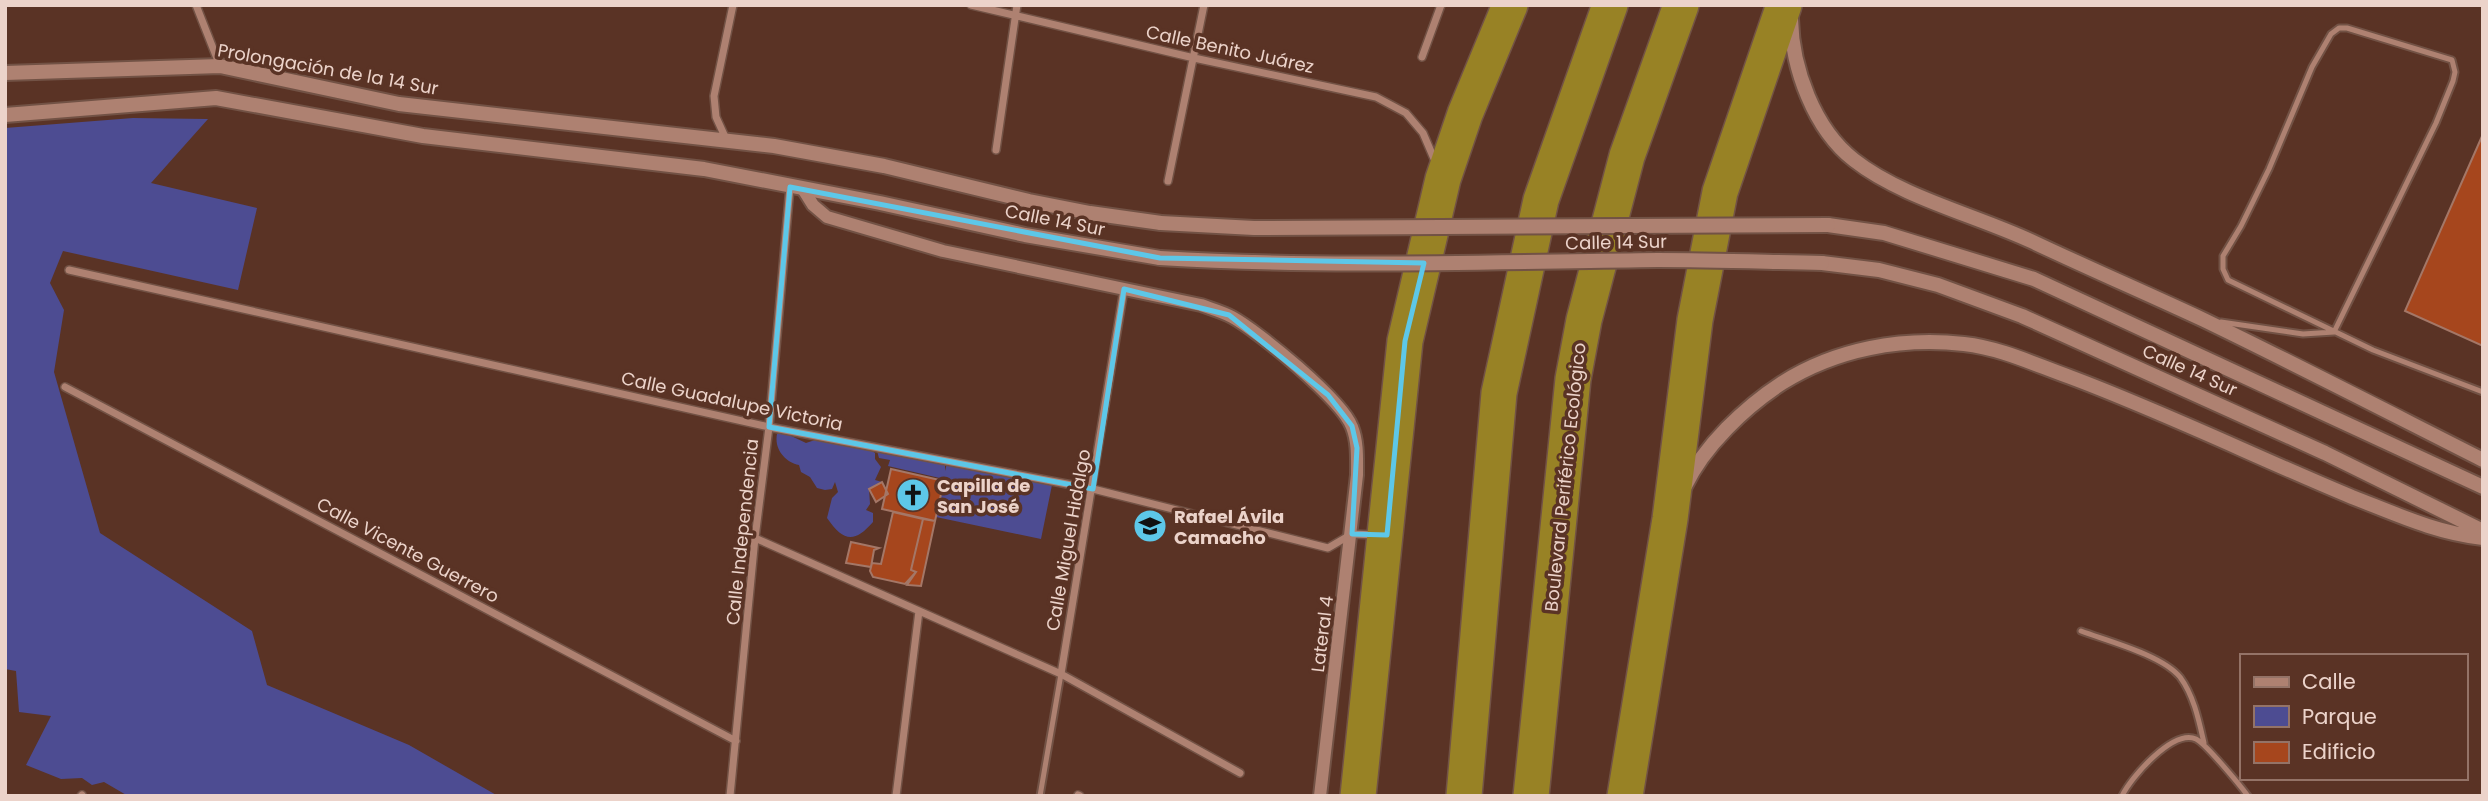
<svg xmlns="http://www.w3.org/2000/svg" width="2488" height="801" font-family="Poppins,sans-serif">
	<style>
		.green { fill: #4d4c92 }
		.building { fill: #a6461d; stroke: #a47767; stroke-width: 2 }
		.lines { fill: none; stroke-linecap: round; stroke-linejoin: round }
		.service-casing { stroke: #725245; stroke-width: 9 }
		.minor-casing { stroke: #725245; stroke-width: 10 }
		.tertiary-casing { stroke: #725245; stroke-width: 16 }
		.secondary-casing { stroke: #725245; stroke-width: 18 }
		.trunk-casing { stroke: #725245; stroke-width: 38 }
		.service { stroke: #ae8171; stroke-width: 5 }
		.minor { stroke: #ae8171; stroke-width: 7 }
		.tertiary { stroke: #ae8171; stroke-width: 12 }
		.secondary { stroke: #ae8171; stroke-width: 14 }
		.trunk { stroke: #988225; stroke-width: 35 }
		.secondary-bridge-casing { stroke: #725245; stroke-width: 18; stroke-linecap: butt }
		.secondary-bridge { stroke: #ae8171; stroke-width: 14 }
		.marked { fill: none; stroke: #5dc7e8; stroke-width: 5; stroke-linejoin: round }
		.labels { text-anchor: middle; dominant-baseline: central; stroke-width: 7; stroke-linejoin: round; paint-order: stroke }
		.street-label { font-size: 18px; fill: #ecd3ca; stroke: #5a3325 }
		.poi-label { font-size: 18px; font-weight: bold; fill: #ecd3ca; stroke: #5a3325; text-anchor: start }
	</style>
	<rect width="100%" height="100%" fill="#5a3325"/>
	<path class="green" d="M133,118L208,119L151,183L257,208L238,290L63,251L50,283L64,310L54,372L100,533L252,631L267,685L409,745L498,796H128L104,782L92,785L82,778L61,779L26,765L51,716L19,712L16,671L5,669V128Z
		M785,433L806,443L818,439L866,447L875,453V459L881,467L875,480L882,482L869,489L870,504L866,510L873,513V522C854,544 843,541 827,518L832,498L838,492L835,482L832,489L825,490L817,488L810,477L801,472L799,465C785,462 774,449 777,434Z
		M877,451L945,461V471L947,463L1052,485L1041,539L936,517L944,479L888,466L890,460L879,458Z"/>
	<path class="building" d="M2483,134V346L2405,311Z
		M891,469L944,481L935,521L882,509Z
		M882,482L888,494L876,502L869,489Z
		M893,512L923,519L911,570L916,572L905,584L873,577L870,571L872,563L881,564Z
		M923,519L935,521L921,586L907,585L916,572L911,570Z
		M851,542L879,548L874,550L871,567L846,563Z"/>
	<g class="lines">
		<defs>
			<path id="service" d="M2221,322L2303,334L2334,332L2436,123L2453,81L2455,72L2452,60L2347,28H2339L2331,34L2312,67L2269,169L2241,226L2223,256V269L2228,280L2373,350L2483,392
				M2081,631C2108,641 2162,655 2180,677C2194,696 2199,721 2204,743
				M1040,796L1061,674
				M2122,796C2131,777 2173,729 2196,739C2206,744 2239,784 2248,796"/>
			<path id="minor" d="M196,5L220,66
				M971,5L1194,58L1376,97L1406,113L1423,133L1435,161
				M1422,57L1441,5
				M726,139L716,117L714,96L733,5
				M996,150L1017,5
				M1168,181L1204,5
				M69,270L769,427L1093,489L1328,548L1352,534L1375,535
				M65,387L736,741
				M755,538L1061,674L1240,773
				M1061,674L1124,289
				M1078,795L1080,796
				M81,796L82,795
				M730,796L755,538L769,427L790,187
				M896,796L919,611"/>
			<path id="tertiary" d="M803,189L813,205L827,217L943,251L1201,305C1212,309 1223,312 1232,317C1258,331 1342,400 1352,427C1358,442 1357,459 1357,475L1320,796"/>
			<path id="secondary" d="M1791,19C1792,68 1814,129 1854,160C1901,197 1975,215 2031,241C2088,268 2146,293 2204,320C2297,365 2390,413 2483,460
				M5,73L220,66L399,104L774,146L884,166L1029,201L1090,213L1161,223
				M5,115L216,98L423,136L704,169L880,203L1025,235L1160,258
				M1828,225L1884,233L2034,279L2483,487
				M1822,263L1879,270L1938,285L2022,316L2325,453L2483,531
				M1685,486C1704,446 1745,407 1782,383C1836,349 1901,337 1964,344C2001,348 2036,365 2070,377C2166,413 2258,458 2352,497C2396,514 2436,533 2483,538"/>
			<path id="trunk" d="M1358,796L1405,341L1443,179L1465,114L1510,5
				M1464,796L1499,393L1541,200L1610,5
				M1531,796L1573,379L1584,320L1627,156L1681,5
				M1625,796L1670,519L1695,320L1720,192L1784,5"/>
		</defs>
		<use href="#service" class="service-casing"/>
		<use href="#minor" class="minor-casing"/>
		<use href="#tertiary" class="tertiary-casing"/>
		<use href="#secondary" class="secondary-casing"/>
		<use href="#trunk" class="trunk-casing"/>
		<use href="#service" class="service"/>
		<use href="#minor" class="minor"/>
		<use href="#tertiary" class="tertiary"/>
		<use href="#secondary" class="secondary"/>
		<use href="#trunk" class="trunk"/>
		<defs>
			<path id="secondary-bridge" d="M1161,223L1254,228L1828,225
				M1160,258C1325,268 1492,262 1658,260C1712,260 1767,262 1822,263"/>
		</defs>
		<use href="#secondary-bridge" class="secondary-bridge-casing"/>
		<use href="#secondary-bridge" class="secondary-bridge"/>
	</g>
	<path class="marked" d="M790,187L1160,258L1424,263L1405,341L1387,535L1352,534L1357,448L1352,426L1328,395L1229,315L1124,289L1093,489L769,427Z"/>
	<defs>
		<symbol id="church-disc" viewBox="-11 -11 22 22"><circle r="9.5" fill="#5dc7e8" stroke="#5a3325"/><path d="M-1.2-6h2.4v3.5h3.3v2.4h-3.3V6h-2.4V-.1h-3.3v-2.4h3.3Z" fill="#111"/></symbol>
		<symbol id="school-disc" viewBox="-11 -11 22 22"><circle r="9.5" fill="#5dc7e8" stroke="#5a3325"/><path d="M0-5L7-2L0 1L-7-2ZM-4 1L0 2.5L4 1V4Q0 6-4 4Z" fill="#111"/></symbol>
	</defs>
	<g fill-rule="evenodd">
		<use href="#church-disc" x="894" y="476" width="38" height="38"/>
		<use href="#school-disc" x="1131" y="507" width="38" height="38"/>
	</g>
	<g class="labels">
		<g class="street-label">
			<text transform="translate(1230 49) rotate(12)">Calle Benito Juárez</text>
			<text transform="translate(328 69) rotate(10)">Prolongación de la 14 Sur</text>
			<text transform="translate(1055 220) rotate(11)">Calle 14 Sur</text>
			<text transform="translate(1616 242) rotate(-1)">Calle 14 Sur</text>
			<text transform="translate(2190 370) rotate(24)">Calle 14 Sur</text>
			<text transform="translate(732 401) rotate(12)">Calle Guadalupe Victoria</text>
			<text transform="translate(1565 477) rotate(-84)">Boulevard Periférico Ecológico</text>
			<text transform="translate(742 532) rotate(-84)">Calle Independencia</text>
			<text transform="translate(1068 540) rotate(-80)">Calle Miguel Hidalgo</text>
			<text transform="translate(408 550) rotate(28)">Calle Vicente Guerrero</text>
			<text transform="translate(1322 634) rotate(-83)">Lateral 4</text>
		</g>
		<g class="poi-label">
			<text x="937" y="485">Capilla de<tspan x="937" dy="21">San José</tspan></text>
			<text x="1174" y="516">Rafael Ávila<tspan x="1174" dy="21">Camacho</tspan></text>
		</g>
	</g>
	<rect width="2488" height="801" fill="none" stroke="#ecd3ca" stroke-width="14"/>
	<rect x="2240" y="654" width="228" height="126" fill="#5a3325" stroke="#947367" stroke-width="2"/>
	<rect x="2254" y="677" width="35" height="10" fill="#ae8171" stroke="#947367" stroke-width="2"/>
	<text x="2302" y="689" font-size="21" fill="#ecd3ca">Calle</text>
	<rect x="2254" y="706" width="35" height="21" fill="#4d4c92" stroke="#947367" stroke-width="2"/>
	<text x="2302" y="724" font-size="21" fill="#ecd3ca">Parque</text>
	<rect x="2254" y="742" width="35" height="21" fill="#a6461d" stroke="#947367" stroke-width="2"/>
	<text x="2302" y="759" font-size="21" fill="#ecd3ca">Edificio</text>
</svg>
